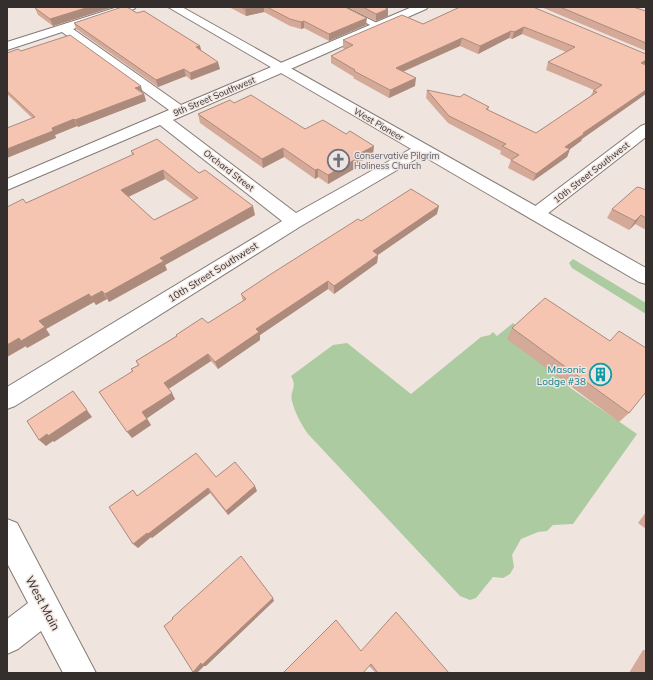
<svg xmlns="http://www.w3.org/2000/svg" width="653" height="680" font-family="Mulish,sans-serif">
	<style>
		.green { fill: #accba0 }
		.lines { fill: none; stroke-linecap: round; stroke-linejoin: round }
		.service-casing { stroke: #847a76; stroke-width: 2 }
		.minor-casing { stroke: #847a76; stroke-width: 2 }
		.tertiary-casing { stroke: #847a76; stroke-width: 2 }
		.secondary-casing { stroke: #847a76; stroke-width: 2 }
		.service { fill: #fff; fill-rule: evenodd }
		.minor { fill: #fff; fill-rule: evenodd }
		.tertiary { fill: #fff; fill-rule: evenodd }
		.secondary { fill: #fff; fill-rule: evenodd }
		.wall { fill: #d4a998; fill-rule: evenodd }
		.shaded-wall { fill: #ac8a7c }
		.building { fill: #f6c5b1; stroke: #ac8a7c; fill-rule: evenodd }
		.labels { text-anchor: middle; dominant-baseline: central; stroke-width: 3; stroke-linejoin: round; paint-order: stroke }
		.far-street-label { font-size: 9px; fill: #342f2d; stroke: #f0e4df }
		.far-worship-label { font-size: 9px; fill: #5b616d; stroke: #f0e4df; text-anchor: start }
		.street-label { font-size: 10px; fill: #342f2d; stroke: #f0e4df }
		.culture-label { font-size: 10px; fill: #0d838f; stroke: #f0e4df; text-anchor: end }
		.near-street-label { font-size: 12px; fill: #342f2d; stroke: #f0e4df }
	</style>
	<rect width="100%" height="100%" fill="#f0e4df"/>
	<path class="green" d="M573,259L646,303V314L572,268L569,263Z
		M513,323L519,328L570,385L569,387L637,434L573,524L553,525L547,531L538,532L521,539L512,555L514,567L510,574L503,578L493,577L476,598L470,600L460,596L308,434C301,424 295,413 292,401C289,391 298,388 291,376L333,345L347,343L411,394L481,337L490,335L493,332L497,336Z"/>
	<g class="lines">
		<defs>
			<path id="service" d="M335,7H345L383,26L376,28Z"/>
			<path id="minor" d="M118,7H136L134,9L73,29L181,105L276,65H286L288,68L286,71L173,120L296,213L416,146L422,144L428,146L430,149L428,152L301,226L15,406L7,409V387L282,221L160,125L7,190V179L169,110L62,32L7,50V42Z
				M646,124V137L542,218L536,220L530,218L527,214L530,210L641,126Z
				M7,519L17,523L96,673H63L41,631L18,649L7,654V619L28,603L7,563Z"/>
			<path id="tertiary" d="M412,7H428L426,9L286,71H276L274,68L276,65Z"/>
			<path id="secondary" d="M168,7H182L646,268V284L639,282Z"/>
		</defs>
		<use href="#service" class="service-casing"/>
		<use href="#minor" class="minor-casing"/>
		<use href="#tertiary" class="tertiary-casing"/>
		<use href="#secondary" class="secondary-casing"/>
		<use href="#service" class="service"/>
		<use href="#minor" class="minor"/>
		<use href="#tertiary" class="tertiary"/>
		<use href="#secondary" class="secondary"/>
	</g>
	<path class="wall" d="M113,7L53,26L38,15L35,8Z
		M229,7H345L366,25L329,41L304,28L301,29L290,26L264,12L246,16Z
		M348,7H384L388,9V16L376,21Z
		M460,7L646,54L582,139L581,141L570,149L567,157L533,181L508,168L511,160L500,154L501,151L448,123L426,98L427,90L489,107L488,110L536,133L590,97L594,90L546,70L548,62L566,52L522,34L512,39L509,38L478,54L460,46L403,72L415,86L389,98L353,78L354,77L331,63V56L345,49L343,48V40L423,24Z
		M541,7H633L646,11V51Z
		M137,13L200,46L201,51L220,69L191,80L186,76L158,87L76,29L74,23Z
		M21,51L143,93L144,94L146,101L78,127L77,126L55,135L56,138L32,118L7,94V53Z
		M234,103L305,129L373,155L356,164V168L328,184L318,177L315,179L284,157L263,168L200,123L198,114Z
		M131,151L199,173L255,215L165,265L167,270L109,302L107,299L96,305L94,302L46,329L50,335L27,348L26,346L7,357V207L26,203L132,155ZM165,179L193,200L154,220L128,197Z
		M646,190V230L635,224L629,230L607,218L612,209Z
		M437,214L378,255L377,263L334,294L328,289L260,335V340L218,369L211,361L168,389L175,399L147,418L151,425L132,438V372L131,369L138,365L136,361L176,336V335L208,323L243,301L241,294L361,221Z
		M512,328L629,413L619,422L507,339Z
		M216,477L257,491L228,515L210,493L152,538L151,537L138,548V496Z
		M646,512V529L638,523Z
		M643,650H646V673H629Z
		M361,651L449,673H376L369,666Z"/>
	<path class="shaded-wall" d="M89,7H113L53,26L50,19Z
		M254,7H264V12L246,16L245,9Z
		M388,9V16L376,21V14Z
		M367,18L366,25L329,41V34Z
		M304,21V28L301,29V22Z
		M524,27L522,34L512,39L514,32Z
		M511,31L509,38L478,54L480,46Z
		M462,38L460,46L395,75L396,68Z
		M200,46L202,53L196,47Z
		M646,60V65L641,63Z
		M218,62L220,69L191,80L190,73Z
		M184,69L186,76L158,87L156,80Z
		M416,78L415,86L389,98L390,90Z
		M141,86L143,93L135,88Z
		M646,90V94L582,139L581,141L562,155L565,147L583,133Z
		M144,94L146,101L78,127L75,120Z
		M74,119L77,126L55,135L56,138L7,158V149L52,128Z
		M374,146L373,155L356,164V168L328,184V175L353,157Z
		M283,148L284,157L263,168L262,159Z
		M570,149L567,157L533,181L536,174Z
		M318,169V177L315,179V170Z
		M163,170L165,179L124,199L121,190Z
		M253,206L255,215L165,265L167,270L109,302L105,294L160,258Z
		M439,206L437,214L372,259L373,251Z
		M641,215L635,224L629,230L635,221Z
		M378,255L377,263L334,294V286Z
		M328,281V289L260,335V340L218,369L215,362L256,329Z
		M102,291L107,299L96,305L91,297Z
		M89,294L94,302L46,329L50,335L27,348L26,346L7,357V345L39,321Z
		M208,354L211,361L167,390L164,383Z
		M73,391L92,417L54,442L53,441L46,446L39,440Z
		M172,393L175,399L146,419L142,412Z
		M147,419L151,425L132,438L127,432Z
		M255,486L257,491L228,515L226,511Z
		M208,488L210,493L152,538L151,537L138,548L133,544Z
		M273,598L274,601L206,666H204L197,673L193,672L201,663Z"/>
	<path class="building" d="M38,7H89L50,19L35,8Z
		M122,7H127L137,13L144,11L200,46L196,47L218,62L190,73L184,69L156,80L74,23Z
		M241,7H254L245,9Z
		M267,7H345L367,18L329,34L304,21L301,22L290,19Z
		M363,7H384L388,9L376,14Z
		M460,7H533L646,54V60L641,63L646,65V90L583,133L584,134L565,147L570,149L536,174L511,160L519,155L502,146L506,144L449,116L427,90L460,97L464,94L489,107L486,109L536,133L597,92L593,91L602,85L548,62L575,47L524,27L514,32L511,31L480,46L462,38L396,68L416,78L390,90L354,71L355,70L331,56L353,45L343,40L402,15L423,24Z
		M560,7H633L646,11V43Z
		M70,35L141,86L135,88L144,94L75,120L74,119L52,128L53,131L7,149V128L35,117L7,91V53L18,49L21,51Z
		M251,95L305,129L323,120L346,134L350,131L374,146L353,157L356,159L328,175L318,169L315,170L283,148L262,159L198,114L230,100L234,103Z
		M157,139L199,173L205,170L253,206L160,258L164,261L105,294L102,291L91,297L89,294L39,321L45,327L21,341L19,338L7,345V207L23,199L26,203L134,154L131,151ZM163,170L198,198L154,220L121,190Z
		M637,187L641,188L646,190V218L641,215L635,221L612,209Z
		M411,189L439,206L373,251L378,255L334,286L328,281L256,329L259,332L215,362L208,354L164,383L172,393L142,412L147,419L127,432L99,392L133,371L131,369L139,365L136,361L177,336L176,335L202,318L208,323L246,299L241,294L271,274L358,219L361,221Z
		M545,298L610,341L619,331L646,348V392L629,413L512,328Z
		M73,391L87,410L48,436L47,434L39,440L27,421Z
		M196,453L216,477L235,462L255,486L226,511L208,488L148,534L147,533L133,544L109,507L133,490L137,496Z
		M241,556L273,598L202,665L201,663L193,672L164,626L173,619L172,618Z
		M396,612L449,673H378L371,664L363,673H283L336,620L361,651Z"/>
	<defs>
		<symbol id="church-ring" viewBox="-11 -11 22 22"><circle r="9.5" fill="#f0e4df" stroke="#6b7280" stroke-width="1.5"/><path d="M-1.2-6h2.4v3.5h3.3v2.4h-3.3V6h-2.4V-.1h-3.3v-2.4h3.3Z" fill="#6b7280"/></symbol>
		<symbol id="building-ring" viewBox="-11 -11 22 22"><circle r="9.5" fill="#f0e4df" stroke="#0f9aa8" stroke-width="1.5"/><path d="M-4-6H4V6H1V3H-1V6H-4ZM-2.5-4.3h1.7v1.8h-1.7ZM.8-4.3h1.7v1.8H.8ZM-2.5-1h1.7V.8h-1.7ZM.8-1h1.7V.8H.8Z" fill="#0f9aa8"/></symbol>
	</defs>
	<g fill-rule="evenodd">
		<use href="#church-ring" x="326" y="148" width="25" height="25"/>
		<use href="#building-ring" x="588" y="362" width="25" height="25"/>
	</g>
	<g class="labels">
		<g class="far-street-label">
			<text transform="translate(214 96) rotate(-23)">9th Street Southwest</text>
			<text transform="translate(379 124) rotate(30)">West Pioneer</text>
			<text transform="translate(229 170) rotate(38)">Orchard Street</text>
			<text transform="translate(591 172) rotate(-38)">10th Street Southwest</text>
		</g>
		<g class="far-worship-label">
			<text x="354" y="155">Conservative Pilgrim<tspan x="354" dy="10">Holiness Church</tspan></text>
		</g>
		<g class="street-label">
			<text transform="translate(213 272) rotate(-32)">10th Street Southwest</text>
		</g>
		<g class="culture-label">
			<text x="586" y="369">Masonic<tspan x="586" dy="12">Lodge #38</tspan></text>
		</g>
		<g class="near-street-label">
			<text transform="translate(43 603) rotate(62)">West Main</text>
		</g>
	</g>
	<rect width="653" height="680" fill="none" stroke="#342f2d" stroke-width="16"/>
</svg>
